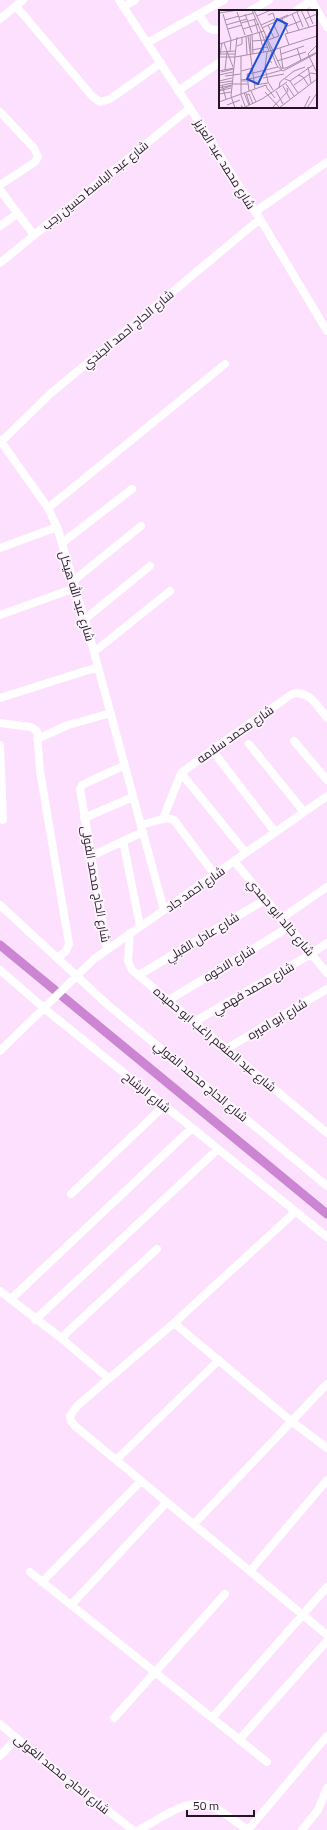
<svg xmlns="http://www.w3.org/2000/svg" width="327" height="1830" font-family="'Titillium Web',Cairo,sans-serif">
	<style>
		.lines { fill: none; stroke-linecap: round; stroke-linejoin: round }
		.canal { stroke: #cb85d2; stroke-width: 9 }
		.minor { stroke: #fff; stroke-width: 8 }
		.labels { text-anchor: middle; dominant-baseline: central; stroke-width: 3.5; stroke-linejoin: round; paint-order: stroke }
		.street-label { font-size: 12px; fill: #221623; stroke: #fcf5fd }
		.inset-road { fill: none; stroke: #a58fa6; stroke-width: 1 }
		.view { fill: #1d4ed8; fill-opacity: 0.15; stroke: #1d4ed8; stroke-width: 2 }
		.inset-edge { fill: none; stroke: #221623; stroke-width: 2 }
	</style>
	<rect width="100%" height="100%" fill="#fce0fe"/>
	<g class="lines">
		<path class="canal" d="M0,945L327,1214"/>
		<path class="minor" d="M119,0L190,108L260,219L327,331
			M311,0L327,27
			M16,6L92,96L100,102L110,99L161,63
			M123,7L135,0
			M250,11L269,0
			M296,11L312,0
			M199,14C204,23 208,33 220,29
			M0,19L23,0
			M147,43L224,0
			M178,91L220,62
			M0,112L34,148L38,157L35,162L0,185
			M0,190L34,235
			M255,212L327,162
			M0,226L17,214
			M0,263L190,108
			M0,440L48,508L57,527L89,634L164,910
			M0,443L50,394L260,219
			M48,508L225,364
			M62,543L132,489
			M0,548L57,527
			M73,581L141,526
			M0,615L75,588
			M85,619L150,566
			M94,652L170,591
			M0,698L98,667
			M0,723L31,727L37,731L40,771L69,944L66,951L58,958
			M37,739L68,725L111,713
			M294,741L327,780
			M249,744L304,812
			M0,745L3,820
			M212,750L275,832
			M181,773L246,853
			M84,818L133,797
			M163,819L181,773L212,750L292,694C309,689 318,707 327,718
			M141,825L166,818L174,820L215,875
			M123,841L140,926
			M91,856L143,832
			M234,861L327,973
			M0,905L108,1005L327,1186
			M282,918L327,887
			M130,933L128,961L132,970L327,1133
			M107,949L80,789L82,785L125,765
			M0,970L45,1009L327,1237
			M139,975L266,899
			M169,1000L289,927
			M194,1022L311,954L327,943
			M226,1049L327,989
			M0,1051L94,959L327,796
			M71,1194L164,1106
			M295,1212L174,1323L77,1406L70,1416L71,1421L75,1426L327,1635
			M0,1291L61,1338L108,1378
			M11,1299L192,1128
			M35,1320L218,1149
			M174,1323L291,1421L327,1448
			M61,1338L157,1249
			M116,1460L219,1360
			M194,1524L327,1384
			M250,1571L327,1480
			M30,1572L267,1762
			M42,1582L141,1481
			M71,1605L167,1502
			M114,1718L225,1594
			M212,1718L327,1587
			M0,1724L52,1768L133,1830
			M239,1740L327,1641
			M0,1756L17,1738
			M139,1830C160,1819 189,1795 214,1807C226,1814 237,1823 248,1830
			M248,1830L327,1736
			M302,1830L318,1810L327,1788"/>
	</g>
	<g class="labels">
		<g class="street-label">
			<text transform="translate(225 164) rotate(58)">شارع محمد عبد العزيز</text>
			<text transform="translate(95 185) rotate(-39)">شارع عبد الباسط حسين رجب</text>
			<text transform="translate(128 329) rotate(-40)">شارع الحاج احمد الجندي</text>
			<text transform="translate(77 596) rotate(73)">شارع عبد الله هيكل</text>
			<text transform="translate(235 734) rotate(-35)">شارع محمد سلامه</text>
			<text transform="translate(96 884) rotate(80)">شارع الحاج محمد الفولى</text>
			<text transform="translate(195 889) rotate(-35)">شارع احمد جاد</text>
			<text transform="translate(281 917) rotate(50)">شارع خالد ابو حمدي</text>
			<text transform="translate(202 937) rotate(-31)">شارع عادل القبلي</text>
			<text transform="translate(229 963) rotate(-31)">شارع الاخوه</text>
			<text transform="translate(253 988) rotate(-30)">شارع محمد فهمي</text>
			<text transform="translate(277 1019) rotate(-31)">شارع ابو اميره</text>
			<text transform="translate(215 1039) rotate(40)">شارع عبد المنعم راغب ابو حميده</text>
			<text transform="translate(201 1081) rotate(40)">شارع الحاج محمد الفولي</text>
			<text transform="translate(147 1092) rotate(39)">شارع الرشاح</text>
			<text transform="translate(62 1774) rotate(39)">شارع الحاج محمد الغولى</text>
		</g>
	</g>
	<g transform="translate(219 10)">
		<rect width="98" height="98" fill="#fce0fe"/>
		<path class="inset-road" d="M33,0L50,41M35,0L62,58H67L98,42M82,0L90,17M88,0L94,14M18,2L26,25M78,2L84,17M0,3L20,0M4,4L12,30M26,4L33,23M73,4L80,20M38,6L52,0M20,7L35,3M35,9L39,22M63,9L69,23M86,9L98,4M6,10L20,6M55,11L69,5M22,13L37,9M7,15L28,9M42,15L56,9L54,3L49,5M49,15L55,28M66,17L82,11M43,18L82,0M9,19L23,15M24,19L40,14M40,22L45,42M33,24L34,44M31,25L32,44M27,26L28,45M29,26L36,79M46,26L58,56L64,61M49,30L60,26L54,13M33,31L46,30M5,33L14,57M0,34L45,21M70,35L66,24L98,15M98,35L89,44L98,63M18,36L23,34V27M61,38L64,59M78,38L82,50M33,40L49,37M2,42L16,41M11,42L12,30M48,42L46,58L49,72L54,80M53,42L50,50L53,53M1,44H16M62,44L85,36M22,46V85L26,96M0,47H16M16,47L51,41L98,26M0,50L3,33M58,51L87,42M89,57L92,73M6,60L8,42M0,61L15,58M22,61L34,58M64,61L98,43M2,62L15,59M34,63L59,57M0,65L14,62M79,65L84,67L89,75M6,66L22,64M35,68L63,60M44,68L65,64M85,68L92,63L98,64M66,69L71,71L94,55M22,70L35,68M0,71L13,68M22,71H35M71,71L79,83M0,73L13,71M13,74H29M67,74L75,86M3,75L7,89M35,75L49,73M75,75L85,68M0,76L13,73M64,76L71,89M0,78L13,75M48,78L56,88M60,78L61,72L75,61L86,57M0,80L12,76M0,81L12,78M30,81L28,64L34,63M32,81L37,92M57,81L64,94M46,82L60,97M25,83L30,95M27,83L31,95M0,84L12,82M28,85L30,84L34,94M0,92L47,75L48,78M8,95L21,90M22,95L24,98L43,89L68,72M16,98L12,86L18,27M53,98L69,81L68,78M60,98L98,69M85,98L91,86M88,98L98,83"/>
		<path class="view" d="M58,9L68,14L39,74L28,69Z"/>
		<rect width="98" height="98" class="inset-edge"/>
	</g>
	<path d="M187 1810v6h67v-6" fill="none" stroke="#221623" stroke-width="2"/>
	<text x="193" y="1810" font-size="12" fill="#221623" stroke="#fcf5fd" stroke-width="3" paint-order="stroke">50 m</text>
</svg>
